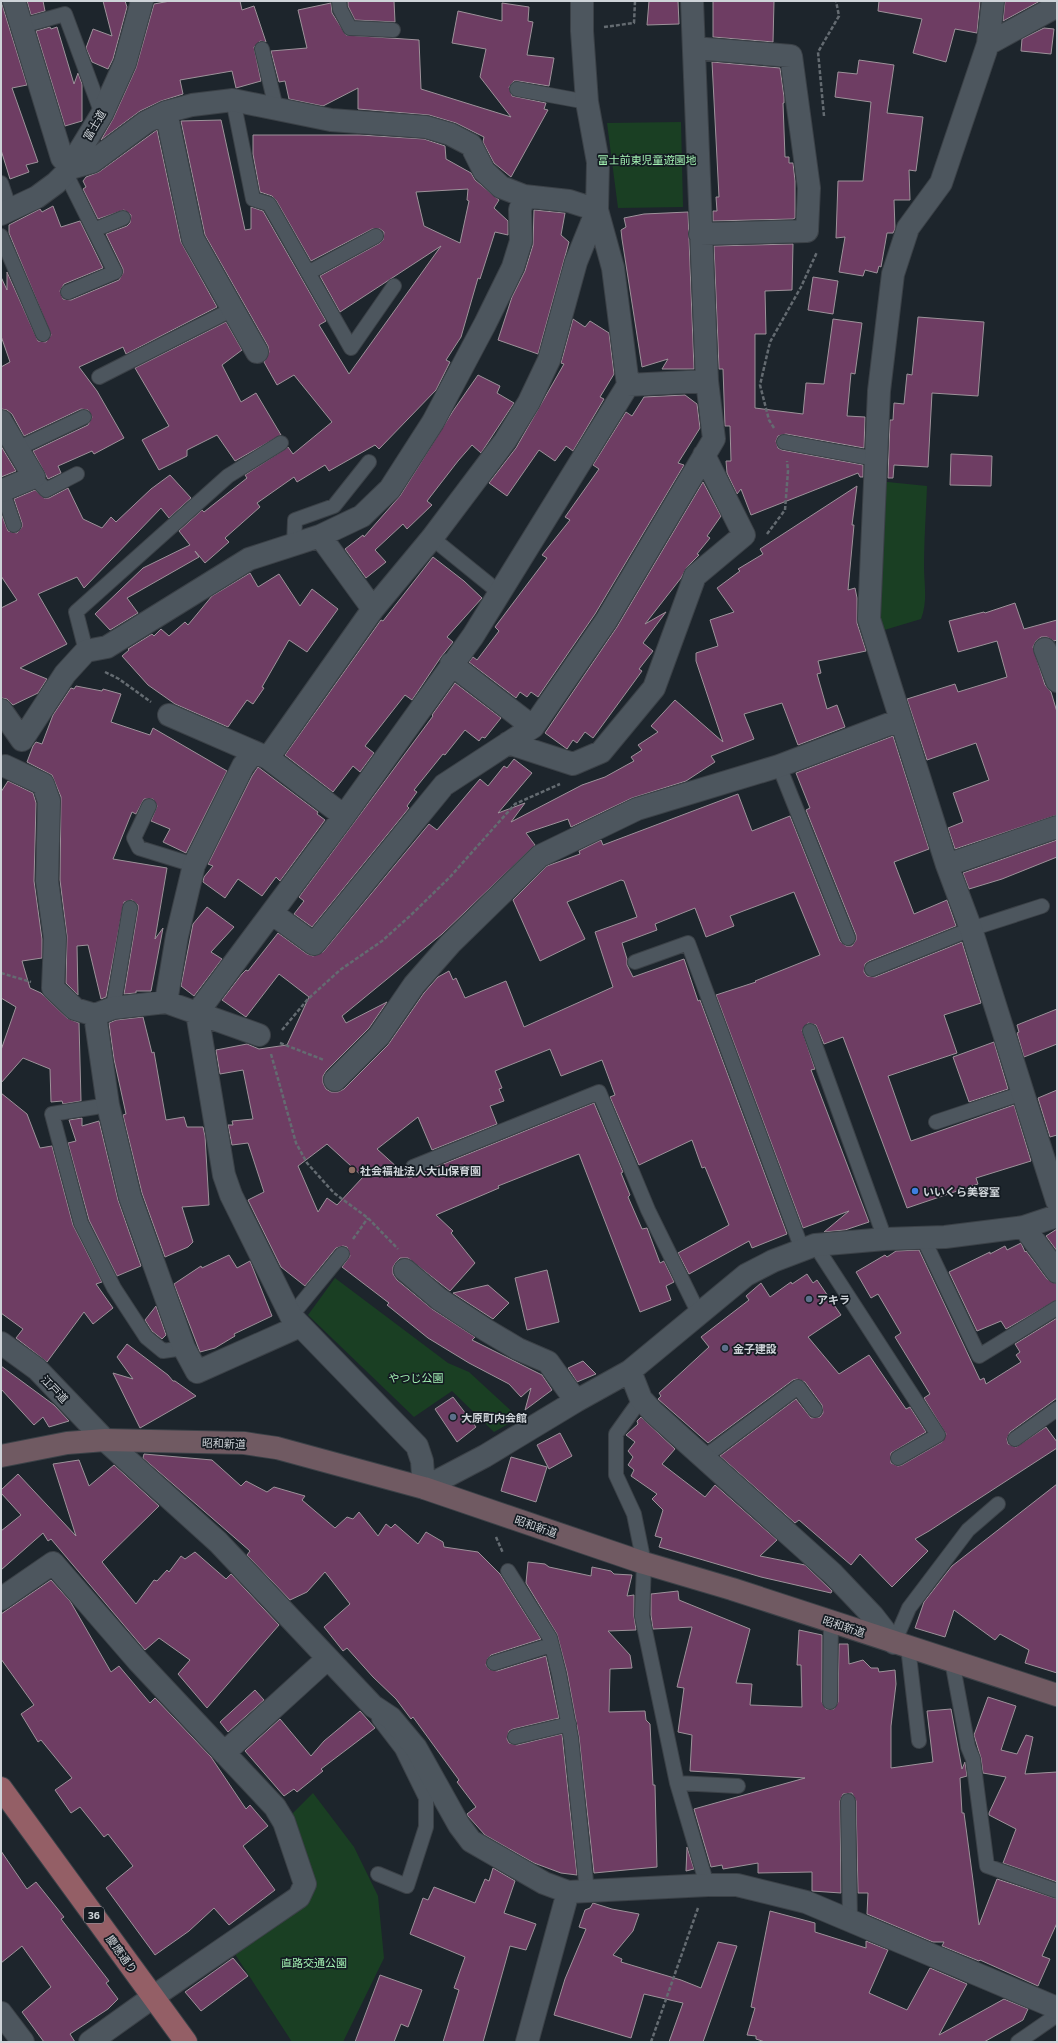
<svg xmlns="http://www.w3.org/2000/svg" width="1058" height="2043" font-family="Commissioner,'Noto Sans JP',sans-serif">
	<style>
		.green { fill: #1a3f23 }
		.building { fill: #6e3d63; stroke: #9d929a; fill-rule: evenodd }
		.lines { fill: none; stroke-linecap: round; stroke-linejoin: round }
		.service-casing { stroke: #3b4147; stroke-width: 16 }
		.minor-casing { stroke: #3b4147; stroke-width: 24 }
		.secondary-casing { stroke: #3b4147; stroke-width: 24 }
		.primary-casing { stroke: #3b4147; stroke-width: 24 }
		.path { stroke: #646b71; stroke-width: 2.5; stroke-dasharray: 4 2; stroke-linecap: butt }
		.service { stroke: #4d565e; stroke-width: 14 }
		.minor { stroke: #4d565e; stroke-width: 22 }
		.secondary { stroke: #705a62; stroke-width: 22 }
		.primary { stroke: #945f66; stroke-width: 22 }
		.education-dot { fill: #8d6e63; stroke: #141b22; stroke-width: 1.5 }
		.shop-dot { fill: #3f7fe0; stroke: #141b22; stroke-width: 1.5 }
		.service-dot { fill: #5c6f8a; stroke: #141b22; stroke-width: 1.5 }
		.labels { text-anchor: middle; dominant-baseline: central; stroke-width: 3.5; stroke-linejoin: round; paint-order: stroke }
		.shield { fill: #141b22; stroke: #969ca1; stroke-width: 1 }
		.shield-label { font-size: 10px; font-weight: bold; fill: #ced3d8 }
		.street-label { font-size: 11px; fill: #ced3d8; stroke: #141b22 }
		.park-label { font-size: 11px; fill: #a3f2b3; stroke: #141b22 }
		.poi-label { font-size: 11px; font-weight: bold; fill: #ced3d8; stroke: #141b22; text-anchor: start }
	</style>
	<rect width="100%" height="100%" fill="#1d252c"/>
	<path class="green" d="M681,122L683,207L618,208L607,123Z
		M878,481L927,486C926,513 924,540 924,567C924,584 928,601 921,619L881,631L874,603Z
		M335,1278L448,1363L469,1372L519,1418L494,1432L452,1391L414,1417L308,1315Z
		M313,1793L354,1847L378,1896L384,1958L343,2042H292L229,1945L299,1897L284,1822Z"/>
	<path class="building" d="M1,1L27,85L12,88L38,162L26,165L29,172L10,179L1,150Z
		M27,1H43L45,11L31,15Z
		M103,1H125L127,7L113,59L108,69L92,62L86,48L93,29L112,36Z
		M170,1H240L242,10L254,6L266,42L260,41L254,47L261,81L236,88L232,71L180,80L183,94L161,101L140,111L101,140L113,119L136,68L154,4Z
		M348,1H394L395,22L355,20L348,6Z
		M649,1H678L679,24L647,25Z
		M713,1H774L773,42L713,37Z
		M879,1H980L977,33L955,29L946,62L913,53L922,19L878,11Z
		M1005,1H1040L1003,21Z
		M331,3L332,13L346,35L419,40L421,89L511,117L480,77L486,49L452,43L458,11L502,21V3L529,7L528,21L533,22L527,55L554,58L549,86L518,81H514L509,87L512,96L546,103L544,109L548,110L511,177L494,163L483,142L484,137L456,123L429,115L358,109V88L323,106L289,99L285,81L279,82L271,51L307,48L298,10Z
		M50,27L51,29L57,27L74,84L78,73L82,84V121L65,126L36,31Z
		M1044,28L1054,29L1051,54L1021,51L1022,39Z
		M859,60L894,65L887,113L923,117L916,171L909,170L910,200H894L895,229L893,233H887L881,267L879,266L877,273L865,270L863,276L839,272L845,237L836,238L838,181H863L871,102L835,97L838,72L857,74Z
		M712,62L780,68L784,97V103H783L785,157H789V163H793L795,181V218L793,219L713,221V211H717L716,197H719Z
		M221,120L245,230L251,229V207L263,211L326,321L319,325L349,374L441,246L340,312L320,276L380,243L383,240L384,232L380,229H372L311,261L276,200L272,196L260,192L253,154V135H360L424,139L445,146L446,159L471,173L475,180L499,200L494,208L508,221V235L495,232L480,279L478,278L461,337L446,360L450,362L436,390L379,449L375,445L329,471L325,465L297,482L294,477L257,503L260,507L225,538L229,542L205,563L195,551L199,557L127,598L138,613L110,630L95,614L143,568L190,545L179,531L202,510L204,512L247,478L245,475L288,447L293,454L332,422L294,375L277,385L264,362L269,352L268,346L205,235L181,121ZM468,189L467,200L469,201L460,243L424,226L416,192Z
		M157,130L181,242L217,307L126,354L123,347L79,367L97,391L124,438L94,454L92,451L58,466L61,473L48,479L33,451L88,425L92,417L88,410L81,409L24,436L12,414L7,410L1,409V367L10,362L1,336V277L7,290V272L38,341L46,342L51,335L9,233V225L40,209L42,212L53,206L61,227L80,221L103,268L64,284L60,291L63,299L71,300L119,280L123,273V269L106,234L127,226L130,223L131,215L124,210L98,219L83,189L86,187L83,181L86,177L99,172Z
		M534,210L565,213L561,235L569,242L538,354L498,340L512,297L525,271L533,245Z
		M688,212L694,369H662L668,359L642,367L622,239L621,230L626,227L624,218L644,214Z
		M793,244L792,290L765,291L766,334H755V408L803,414L806,383L824,384L833,319L862,323L855,374L851,373L847,416L865,417L864,448L786,434L778,436L776,441L778,448L782,450L863,465V477H860L858,473L751,515L741,489L737,494L727,473L726,461H731L730,426H725L723,369H719L714,246Z
		M813,277L838,281L833,314L808,310Z
		M918,317L984,322L978,396L932,393L928,467L894,465L893,478H888L890,420H893L894,403L904,404L907,374L912,375Z
		M573,319L585,327L590,321L609,333L614,374L600,397L604,399L573,451L566,446L555,461L539,450L507,496L489,483L516,448L564,364L561,363Z
		M226,322L242,350L222,365L241,402L256,393L281,435L235,461L217,435L187,450V456L159,470L142,440L169,426L135,368Z
		M478,375L500,386L497,393L514,403L481,453L472,445L458,461L427,501L432,505L407,529L403,524L375,550L386,562L366,578L345,549L363,535L364,537L400,496L453,411Z
		M685,395L697,404L700,428L678,463L684,465L595,614L538,697L531,692L527,697L520,692L516,698L469,662L473,657L477,660L499,631L495,627L547,558L542,555L570,520L565,517L599,469L593,465L626,412L632,416L644,397Z
		M1,446L16,471L1,477Z
		M951,454L992,456L991,486L950,485Z
		M170,475L191,498L169,518L161,508L84,588L77,577L38,594L67,644L20,668L47,679L38,693L13,705L7,699L1,698V608L17,600L1,576V513L8,531L17,533L22,527V523L14,499L35,490L44,498H49L68,488L83,519L102,528L111,517L116,522L151,489Z
		M703,482L721,516L707,536L710,538L697,554L699,555L687,567L681,578L645,624L666,612L643,643L653,651L639,669L642,671L593,738L585,732L577,743L573,740L567,749L545,733L617,627Z
		M857,486L852,525H854L848,590L855,588L857,598V623L866,651L818,661L821,673L817,674L827,709L837,705L845,727L798,745L782,703L744,714L754,739L711,756L715,762L686,781L632,798L571,827L568,819L526,833L535,845L442,934L342,1016L346,1023L387,1002L369,1028L326,1071L323,1076V1083L326,1089L331,1092H338L344,1089L388,1045L424,993L438,977L449,971L453,980L456,978L465,998L506,981L524,1027L613,987L595,932L637,917L624,881L621,880L567,902L585,939L540,961L513,900L547,866L580,854L579,851L601,840L603,845L738,794L752,831L790,816L840,941L846,946H852L856,940V935L806,810L810,808L796,773L893,736L929,849L894,862L914,914L947,900L956,926L869,961L865,964L864,972L867,976L875,977L962,942L981,1003L944,1015L957,1053L888,1076L911,1141L1014,1105L1031,1161L976,1178L978,1184L907,1208L843,1037L824,1044L816,1025L808,1023L802,1030L815,1069L811,1070L869,1222L845,1230L824,1232L849,1211L803,1228L716,995L756,982L755,981L820,955L794,892L730,916L734,926L706,937L695,908L655,924L657,930L622,943L627,959V965L633,977L684,959L698,1001L700,1000L787,1234L752,1248L749,1241L689,1274L678,1253L729,1225L705,1167L702,1168L692,1140L639,1165L610,1097L615,1095L602,1060L561,1076L550,1049L495,1071L502,1088L499,1089L504,1101L490,1106L497,1124L432,1150L418,1117L377,1149L409,1178L594,1103L623,1172L621,1173L630,1195L628,1197L642,1229L647,1228L660,1263L664,1261L674,1282L666,1286L671,1300L640,1312L579,1154L498,1186L499,1188L436,1215L453,1231L451,1233L475,1263L450,1291L408,1258H400L396,1262L393,1267V1274L397,1280L432,1309L475,1337L472,1340L542,1375L552,1390L525,1410L531,1388L521,1397L509,1384L469,1363L428,1338L387,1305L389,1303L342,1267L350,1256L347,1247L343,1246L336,1248L305,1286L281,1267L248,1200L264,1192L248,1143L232,1145L228,1125H233L232,1121L253,1119L243,1070L220,1074L216,1050L247,1044L259,1049L287,1045L309,997L279,974L246,1017L222,1000L242,974L246,970L248,971L278,933L307,954L313,956L323,952L429,824L437,830L480,779L488,786L504,766L507,768L514,759L532,773L498,813L525,803L511,822L582,785L605,777L634,761L631,757L642,750L638,745L658,732L651,726L675,700L723,742L696,661V653L718,646L710,620L734,612L717,588L740,571L738,569L763,554L760,549ZM327,1144L363,1177L337,1205L327,1198L318,1212L298,1166Z
		M433,557L464,581L482,598L447,637L453,642L441,657L412,700L405,695L365,746L374,753L360,772L353,766L333,792L285,755L381,620L383,621Z
		M250,573L258,587L279,574L300,606L312,589L338,609L307,652L289,640L262,687L264,688L253,704L247,700L228,727L175,704L148,685L122,656L129,650L128,649L152,634L154,636L161,629L169,636L185,622L188,625L212,596Z
		M1015,603L1024,629L1057,620V640L1054,641L1047,637H1041L1036,641L1033,647L1045,685L1051,692L1057,712V815L955,849L948,828L963,822L953,793L989,780L976,743L927,760L907,699L955,684L958,692L1007,677L997,641L958,652L949,621L984,612L985,613Z
		M455,683L501,718L485,738L482,737L479,741L465,730L445,755L443,754L414,790L417,792L407,806L409,808L312,927L294,914L304,901L299,897L433,716L432,715Z
		M76,686L102,691L103,689L121,694L111,722L150,735L153,728L227,771L186,853L163,842L170,829L151,821L157,806L153,799H144L136,814L132,812L113,859L167,868L155,939L163,928L151,991H136V993L124,994L138,909V905L132,900L124,902L106,997L101,999L88,945L77,946L78,995L66,983L67,936L60,880L61,797L52,775L27,762L33,746L36,742L42,744L53,715L71,688L74,689Z
		M258,767L318,812L317,814L325,820L280,881L276,877L262,896L238,879L225,898L203,882L204,877L213,866L208,864L252,776Z
		M8,781L33,793L36,803L34,881L42,939V958L22,961L30,988L41,993L67,1018L79,1023L81,1101L63,1104L62,1101L51,1102L50,1069L23,1058L1,1083V1050L16,1007L1,998V792Z
		M1057,840V857L1002,879L969,889L963,873Z
		M207,907L234,927L211,952L222,959L194,996L181,986L193,924Z
		M1057,1009V1044L1024,1057L1017,1033L1019,1032L1017,1025Z
		M143,1017L152,1053L154,1052L166,1120L184,1117L187,1127H203L205,1136L209,1205L182,1207L193,1242L188,1247L165,1257L142,1193L123,1115L126,1114L114,1059L109,1023L116,1020Z
		M994,1042L1008,1089L969,1102L953,1057Z
		M1057,1090V1135L1050,1137L1038,1098Z
		M1,1093L27,1114L40,1148L52,1146L73,1225L102,1282L96,1284L113,1308L93,1324L84,1312L47,1362L16,1338L23,1329L1,1313Z
		M82,1118V1126L99,1121L118,1200L141,1266L117,1276L89,1220L68,1143L76,1141L69,1120Z
		M1057,1229V1251L1046,1236Z
		M1021,1243L1025,1252L1026,1251L1047,1279L1057,1284V1300L1006,1329L1001,1321L977,1331L949,1272L990,1252V1254L1005,1246L1007,1250Z
		M919,1250L980,1380L984,1378L986,1384L1021,1362L1016,1355L1020,1352L1015,1344L1057,1318V1398L1010,1432L1007,1439L1008,1444L1016,1447L1046,1427L1057,1442V1448L929,1531L915,1539L928,1551L892,1587L860,1554L851,1565L799,1520L795,1523L720,1456L796,1399L811,1418L820,1417L823,1413L822,1405L805,1382L797,1379L793,1380L708,1443L658,1399L661,1396L659,1393L709,1347L701,1337L749,1300L746,1296L761,1283L770,1297L791,1282L792,1284L807,1274L813,1283L817,1280L841,1315L808,1337L839,1374L869,1355L906,1409L910,1407L926,1432L891,1453V1463L898,1466L902,1465L942,1442L946,1434L924,1398L930,1394L895,1337L901,1333L878,1294L871,1298L856,1272L885,1255L887,1257L896,1251Z
		M229,1255L237,1268L250,1261L272,1316L234,1334L235,1336L215,1348L200,1352L174,1284L201,1266L202,1268Z
		M547,1270L559,1322L527,1330L515,1278Z
		M488,1285L509,1303L493,1319L453,1293Z
		M156,1306L166,1335L162,1339L152,1331L145,1320Z
		M127,1344L168,1375L173,1381H175L196,1396L140,1428L113,1373L133,1379L117,1357Z
		M583,1361L596,1374L577,1382L568,1368Z
		M1,1366L54,1405L69,1421L49,1427L43,1417L34,1425L1,1389Z
		M453,1397L476,1427L457,1442L435,1409Z
		M641,1417L675,1449L662,1464L705,1497L715,1485L777,1540L760,1556L805,1565L832,1591L831,1593L761,1577L659,1547L662,1538L655,1536L663,1510L652,1499L657,1494L631,1476L634,1470L628,1465L633,1457L628,1451L635,1442L626,1435L638,1424L637,1421Z
		M560,1433L572,1456L549,1469L537,1445Z
		M144,1454L212,1460L241,1486L246,1481L267,1492L274,1487L305,1496L302,1500L335,1528L347,1517L353,1519L359,1512L378,1536L386,1524L391,1528L395,1524L418,1544L426,1532L443,1542L444,1547L478,1552L500,1574L541,1639L491,1655L488,1658L486,1665L489,1669L497,1671L546,1656L559,1718L513,1729L509,1731L507,1739L509,1743L517,1745L562,1734L577,1875L561,1873L534,1863L485,1835L468,1816L467,1814L476,1807L457,1782L459,1780L413,1717L411,1719L396,1699L373,1677L347,1648L343,1651L324,1627L350,1604L325,1572L307,1592L290,1600L247,1555L250,1551L143,1458Z
		M511,1457L547,1467L536,1502L501,1491Z
		M79,1460L89,1486L114,1465L159,1506L102,1562L136,1604L154,1580L157,1581L167,1570L169,1572L181,1556L185,1559L195,1552L226,1579L231,1574L279,1625L207,1708L178,1674L190,1660L159,1638L145,1650L51,1539L48,1541L43,1533L1,1570V1531L21,1515L1,1493V1490L18,1474L76,1536L53,1464Z
		M1057,1484V1673L1025,1663L1029,1650L1000,1634L995,1640L954,1610L945,1637L915,1628L924,1602L952,1566Z
		M528,1562L545,1564L549,1567L591,1576L592,1567L611,1571L614,1574L632,1575L627,1596L634,1595V1616L636,1630L608,1631L630,1655L632,1668L610,1669L609,1712L645,1711L646,1720L650,1724L653,1785H655L657,1867L594,1873L579,1737L567,1672L557,1634L526,1583Z
		M51,1580L70,1601L111,1672L119,1666L150,1703L155,1698L211,1757L246,1809L250,1805L268,1826L243,1846L275,1890L229,1925L214,1908L189,1931L155,1955L106,1888L133,1866L108,1834L104,1837L80,1807L71,1813L55,1790L72,1778L41,1740L38,1742L21,1714L34,1705L1,1659V1614Z
		M678,1591L679,1600L750,1629L736,1683L752,1684L750,1705L802,1707L801,1665H797L799,1630L822,1635V1702L826,1709H834L838,1702L839,1644H848L849,1664L863,1660L871,1668H878L879,1672L895,1670L896,1684L891,1726V1768L933,1762L927,1711L951,1709L962,1769L965,1762L967,1776L960,1778L962,1813H964L979,1925L997,1879L1057,1899V1923L1042,1956L1050,1959L1038,1986L980,1960L979,1961L942,1946L944,1942H933L867,1914L868,1893H858L856,1801L852,1793L843,1794L840,1801L841,1893L812,1891V1872L758,1873V1863L723,1869L722,1865L711,1867L694,1809L805,1778L690,1771L692,1735L678,1732L684,1688L677,1687L692,1627L653,1629L651,1615V1594Z
		M255,1690L264,1700L228,1732L220,1722Z
		M988,1697L1016,1706L1001,1750L1017,1754L1026,1735L1033,1737L1025,1774L1057,1772V1882L1003,1863L1016,1829L989,1815V1813L1006,1777L983,1773L981,1758L974,1735Z
		M360,1711L375,1728L321,1769L323,1771L297,1792L294,1789L284,1796L245,1751L280,1719L311,1756L324,1741Z
		M687,1847L694,1869L686,1871Z
		M1,1851L27,1889L36,1882L64,1917L61,1919L109,1981L106,1983L118,1999L108,2009L70,2034L75,2042H44L22,2012L51,1987L22,1946L1,1963Z
		M493,1868L515,1881L504,1913L536,1924L526,1950L510,1946L483,2042H443L459,1990L454,1988L465,1957L410,1934L423,1898L428,1900L434,1887L475,1903L485,1879L489,1881Z
		M593,1903L612,1909L639,1914L633,1931L613,1955L622,1959L621,1962L681,1980L701,1988L718,1942L737,1946L703,2042H669L683,2003L644,1994L631,2038L554,2015L565,1979L586,1929L579,1927L585,1910L590,1908Z
		M770,1911L815,1923V1932L866,1948V1941L888,1950L869,1993L907,2010L930,1968L967,1984L939,2035L1004,1999L1028,2009L1023,2020L984,2042H765L756,2039V2036L747,2035L755,2008L751,2007Z
		M233,1958L248,1976L201,2011L185,1992Z
		M380,1975L422,1990L408,2027L401,2024L394,2042H355Z"/>
	<g class="lines">
		<defs>
			<path id="service" d="M339,1L340,9L350,28L393,30
				M22,26L65,14L102,114
				M262,49L276,108
				M517,89L587,102
				M233,100L253,199L269,204L351,348L394,286
				M66,174L115,272L68,292
				M1,183L10,210
				M94,230L123,218
				M1,236L43,334
				M308,273L376,236
				M99,377L233,309
				M784,442L876,459
				M19,448L84,417
				M34,477L46,490L77,474
				M2,490L14,525
				M432,538L500,593
				M294,544L295,520L334,506L369,462
				M86,651L76,612L228,476L281,443
				M779,766L848,938
				M149,806L134,838L139,848L194,865
				M635,962L688,943L802,1249
				M872,969L971,929L1042,906
				M113,1008L130,908
				M810,1031L885,1239
				M108,1105L52,1114L81,1223L114,1288L146,1337L163,1351L184,1348
				M936,1122L1023,1093
				M413,1167L599,1092L648,1210L699,1314
				M923,1238L979,1356L1057,1308
				M815,1245L938,1435L898,1458
				M291,1316L342,1254
				M641,1399L616,1434V1475L634,1514L644,1563L642,1616L677,1783L707,1885
				M1015,1439L1057,1409
				M703,1458L798,1387L815,1410
				M508,1571L550,1638L559,1674L571,1738L587,1891
				M894,1643L909,1608L968,1530L998,1504
				M908,1647L919,1741
				M952,1661L968,1747L973,1759L987,1866L1057,1891
				M494,1663L551,1645
				M830,1702L831,1622
				M515,1737L569,1724
				M677,1783L738,1786
				M848,1801L850,1920
				M378,1874L407,1886L426,1827V1798L402,1749L379,1719
				M1018,2042L1057,2015"/>
			<path id="minor" d="M14,1L62,158L71,168L92,162L146,122L166,112L192,105L233,100L331,120L426,127L450,134L471,145L484,171L501,187L524,196L569,201L597,210L576,262L549,360L529,402L505,441L432,538L373,609L268,758
				M582,1V31L587,102L598,162L597,210L613,268L628,385L473,636L344,816L197,1013L224,1175L231,1195L291,1316L417,1446L422,1461L424,1488L485,1456L576,1401L630,1371L746,1275L773,1261L815,1245L885,1239L945,1237L1024,1227L1057,1216
				M1057,6L988,44L941,183L908,228L893,274L879,391L869,619L947,865L971,929L1057,1201
				M988,44L993,1
				M694,48L791,56L809,188L807,231L700,234
				M166,112L193,239L257,352
				M1,214L37,197L56,183L71,168L80,150L102,114L125,63L142,1
				M628,385L707,381
				M1,421L34,477L1,491
				M320,536L373,609
				M1045,649L1057,681
				M451,664L533,727
				M1,710L22,740L65,674L86,651L107,647L249,559L320,536L362,516L390,489L433,422L485,324L513,267L521,241L520,210L524,196
				M169,715L268,758L344,816
				M508,743L573,764L601,752L654,688L695,576L744,535L704,455
				M5,766L43,784L49,801L47,881L55,938L53,988L75,1009L95,1015L113,1008L166,1002L259,1035
				M947,865L1057,827
				M273,914L314,944L444,785L533,727L606,621L714,439L707,381L692,1
				M166,1002L177,936L194,865L243,766L254,752
				M95,1015L108,1105L130,1197L184,1348L197,1372L300,1326
				M335,1080L379,1036L414,985L450,944L540,856L637,809L779,766L900,720
				M1024,1227L1057,1272
				M405,1270L439,1299L486,1330L518,1349L548,1362L576,1401
				M1,1343L37,1369L105,1440L218,1542L373,1706L391,1718L416,1748L459,1825L471,1841L544,1883L568,1892L708,1885H737L806,1902L1057,2008
				M630,1371L641,1399L653,1412L833,1574L873,1616L894,1643
				M1,1599L53,1563L138,1661L275,1807L284,1822L305,1884L299,1897L153,1997L90,2042
				M224,1753L327,1659
				M1,2013L23,2042
				M527,2042L568,1892"/>
			<path id="secondary" d="M1,1456L67,1443L105,1440L244,1443L277,1448L424,1488L644,1563L732,1589L1057,1695"/>
			<path id="primary" d="M1,1788L186,2042"/>
		</defs>
		<use href="#service" class="service-casing"/>
		<use href="#minor" class="minor-casing"/>
		<use href="#secondary" class="secondary-casing"/>
		<use href="#primary" class="primary-casing"/>
		<path class="path" d="M604,27L634,23L635,1
			M824,116L818,52L839,16L836,1
			M774,428L769,420L760,385L770,342L801,287L817,252
			M767,534L785,510L788,471L787,461
			M105,672L119,679L151,702
			M1,973L31,982
			M282,1030L308,999L340,970L382,941L411,915L450,877L515,804L560,784
			M280,1043L324,1060
			M271,1054L296,1143L307,1163L334,1193L368,1218L398,1249
			M353,1239L368,1218
			M496,1537L503,1553
			M651,2042L698,1908"/>
		<use href="#service" class="service"/>
		<use href="#minor" class="minor"/>
		<use href="#secondary" class="secondary"/>
		<use href="#primary" class="primary"/>
	</g>
	<circle class="education-dot" cx="352" cy="1170" r="4"/>
	<circle class="shop-dot" cx="915" cy="1191" r="4"/>
	<g class="service-dot">
		<circle cx="809" cy="1299" r="4"/>
		<circle cx="725" cy="1348" r="4"/>
		<circle cx="453" cy="1417" r="4"/>
	</g>
	<g class="labels">
		<rect class="shield" x="84" y="1907" width="20" height="16" rx="3"/>
		<g class="shield-label">
			<text x="94" y="1915">36</text>
		</g>
		<g class="street-label">
			<text transform="translate(94 125) rotate(-60)">富士道</text>
			<text transform="translate(55 1389) rotate(46)">江戸道</text>
			<text transform="translate(224 1443) rotate(2)">昭和新道</text>
			<text transform="translate(536 1526) rotate(19)">昭和新道</text>
			<text transform="translate(844 1626) rotate(18)">昭和新道</text>
			<text transform="translate(122 1954) rotate(54)">慶應通り</text>
		</g>
		<g class="park-label">
			<text x="647" y="159">富士前東児童遊園地</text>
			<text x="416" y="1377">やつじ公園</text>
			<text x="314" y="1962">直路交通公園</text>
		</g>
		<g class="poi-label">
			<text x="360" y="1170">社会福祉法人大山保育園</text>
			<text x="923" y="1191">いいくら美容室</text>
			<text x="817" y="1299">アキラ</text>
			<text x="733" y="1348">金子建設</text>
			<text x="461" y="1417">大原町内会館</text>
		</g>
	</g>
	<rect width="1058" height="2043" fill="none" stroke="#ced3d8" stroke-width="4"/>
</svg>
